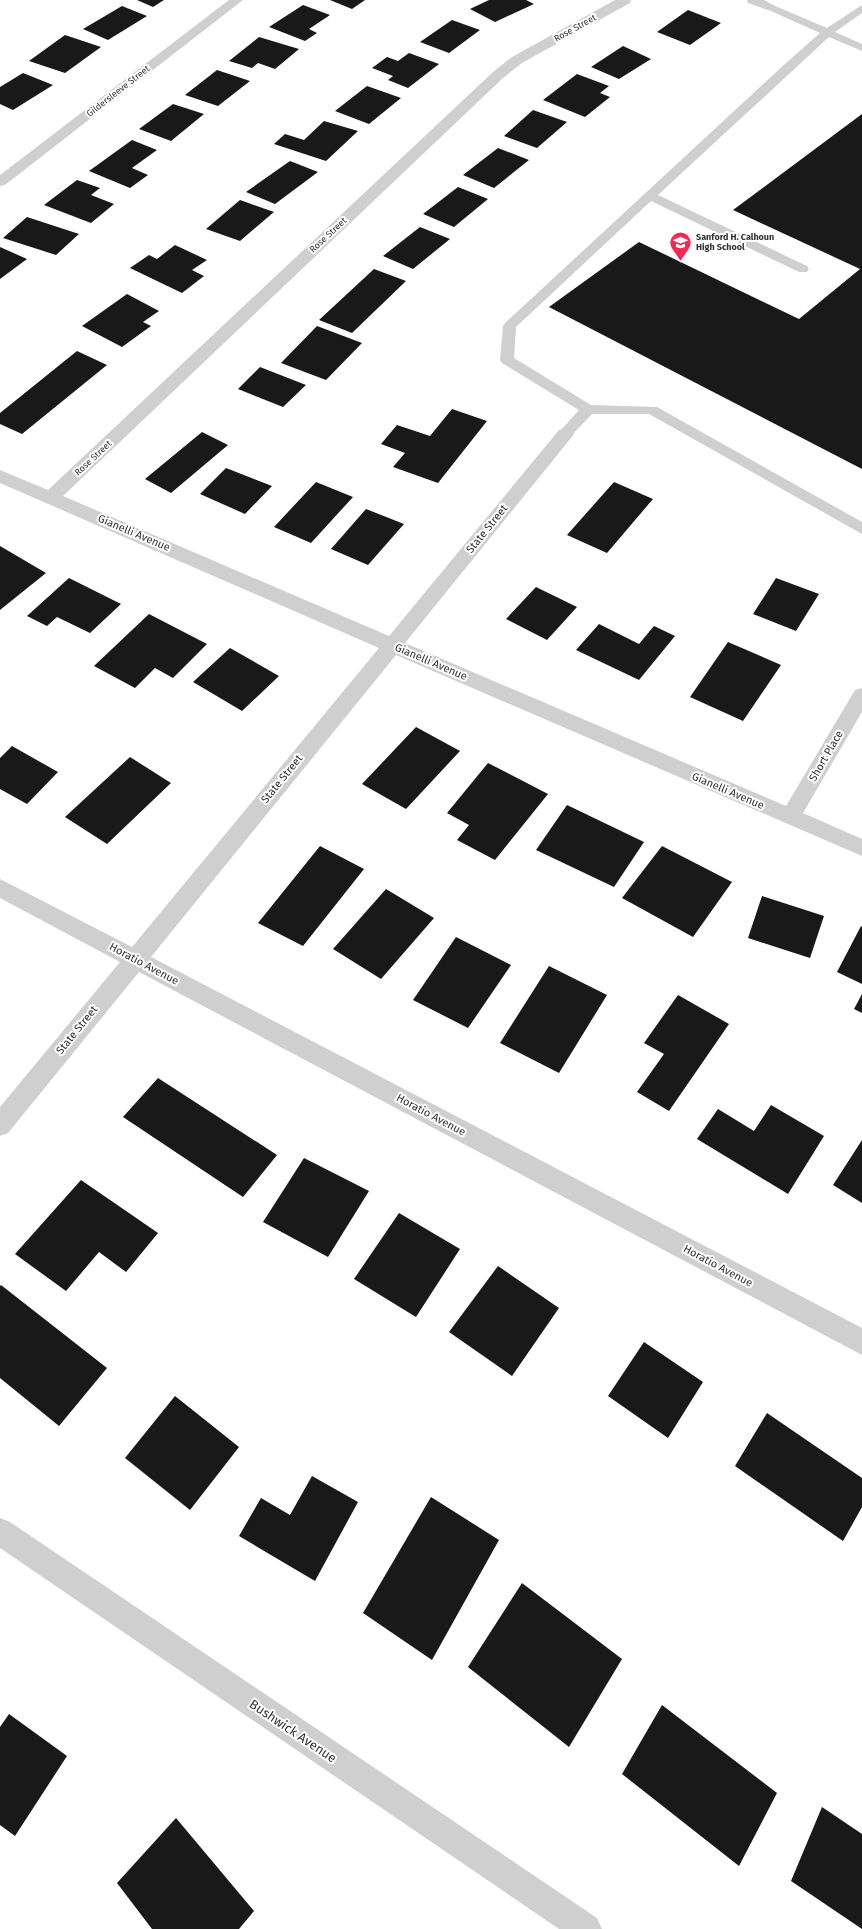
<svg xmlns="http://www.w3.org/2000/svg" width="862" height="1929" font-family="'Fira Sans',sans-serif">
	<style>
		.building { fill: #191919 }
		.lines { fill: none; stroke-linecap: round; stroke-linejoin: round }
		.lane { fill: #cfcfcf; fill-rule: evenodd }
		.street { fill: #cfcfcf; fill-rule: evenodd }
		.labels { text-anchor: middle; dominant-baseline: central; stroke-width: 4; stroke-linejoin: round; paint-order: stroke }
		.far-street-label { font-size: 9px; fill: #323232; stroke: #fff }
		.far-poi-label { font-size: 9px; font-weight: bold; fill: #323232; stroke: #fff; text-anchor: start }
		.street-label { font-size: 11px; fill: #323232; stroke: #fff }
		.near-street-label { font-size: 13px; fill: #323232; stroke: #fff }
	</style>
	<rect width="100%" height="100%" fill="#fff"/>
	<path class="building" d="M137,0H164L153,7Z
		M330,0H365L352,9Z
		M489,0H526L534,4L495,22L470,9Z
		M303,5L330,15L309,29L317,33L305,41L269,27Z
		M122,6L147,16L108,40L83,29Z
		M688,10L721,23L690,45L657,32Z
		M452,20L480,30L449,53L420,42Z
		M65,35L101,47L65,73L29,61Z
		M259,37L299,49L275,69L258,63L252,68L229,61Z
		M623,46L651,59L619,79L591,67Z
		M409,53L439,64L408,88L388,80L393,76L372,68L387,57L398,61Z
		M217,70L250,81L218,106L185,95Z
		M23,73L53,85L13,110L0,104V87Z
		M577,74L609,86L600,93L610,97L585,117L543,100Z
		M367,86L401,98L369,124L335,111Z
		M173,104L204,114L171,141L139,129Z
		M533,110L567,122L537,148L504,136Z
		M862,114V469L549,307L639,242L799,319L860,269L733,210Z
		M324,121L358,131L326,161L274,144L285,134L304,140Z
		M132,140L157,150L132,168L148,175L130,188L89,171Z
		M498,148L529,160L494,188L463,175Z
		M290,161L318,172L275,204L246,192Z
		M77,180L100,188L91,195L114,204L91,223L44,205Z
		M458,187L488,199L454,227L423,214Z
		M240,200L274,212L240,241L206,229Z
		M27,217L79,234L56,255L3,238Z
		M420,227L450,239L413,269L383,256Z
		M175,245L207,260L192,270L204,276L182,293L130,268L149,255L157,259Z
		M0,247L27,259L0,279Z
		M374,269L406,281L352,333L319,320Z
		M127,294L159,311L143,322L151,326L122,347L82,326Z
		M317,326L362,343L326,380L281,363Z
		M77,351L107,365L22,434L0,424V413Z
		M260,367L306,385L283,407L238,389Z
		M452,409L487,421L438,483L393,467L405,453L381,444L397,425L430,436Z
		M202,432L228,445L171,493L145,479Z
		M226,468L272,486L245,514L200,494Z
		M316,482L353,497L311,543L274,527Z
		M614,482L653,499L607,553L567,535Z
		M366,509L404,524L368,565L331,549Z
		M0,546L46,573L0,610Z
		M69,578L121,604L90,633L57,617L47,626L27,616Z
		M776,578L819,594L796,631L753,614Z
		M536,587L577,607L547,640L506,619Z
		M149,614L207,644L173,678L155,668L135,688L94,666Z
		M599,624L639,644L654,626L675,636L639,680L576,650Z
		M728,642L781,665L743,721L690,697Z
		M230,648L279,676L242,711L193,682Z
		M416,727L460,751L406,809L362,784Z
		M12,746L58,772L27,804L0,789V758Z
		M130,757L171,783L107,844L65,817Z
		M488,763L548,794L495,860L457,840L469,825L447,813Z
		M567,805L644,842L614,887L536,850Z
		M320,846L364,869L303,946L258,923Z
		M662,846L732,882L693,937L622,898Z
		M386,889L434,918L381,979L333,949Z
		M762,896L824,916L810,958L748,938Z
		M861,926L862,927V984L837,972Z
		M456,937L511,965L468,1028L413,1000Z
		M549,966L607,995L559,1073L500,1043Z
		M862,994V1013L854,1009Z
		M678,995L729,1024L669,1111L637,1092L664,1054L644,1043Z
		M158,1078L277,1155L243,1197L123,1117Z
		M771,1105L824,1136L788,1194L697,1139L718,1109L754,1131Z
		M862,1140V1203L833,1185Z
		M304,1158L369,1191L328,1257L263,1222Z
		M81,1180L158,1233L126,1272L99,1252L66,1291L15,1254Z
		M399,1213L460,1249L416,1317L354,1279Z
		M498,1266L559,1308L512,1376L449,1332Z
		M1,1285L107,1368L59,1426L0,1378V1286Z
		M644,1342L703,1382L668,1438L608,1396Z
		M175,1396L239,1447L190,1510L125,1458Z
		M767,1413L862,1478V1507L843,1541L735,1466Z
		M312,1476L358,1502L315,1581L239,1536L261,1498L290,1515Z
		M431,1497L499,1540L432,1660L363,1613Z
		M522,1583L622,1659L569,1747L468,1667Z
		M662,1705L777,1793L739,1866L622,1774Z
		M9,1714L67,1756L15,1836L0,1825V1727Z
		M822,1807L862,1834V1929L791,1881Z
		M176,1818L254,1911L239,1929H152L117,1883Z"/>
	<g class="lines">
		<path class="lane" d="M768,3L827,28L862,5V13L835,32L862,44V51L829,37L658,195L807,266L809,269L807,272H799L651,201L516,327L514,358L591,405L657,407L862,522V534L649,414H592L570,437H560L558,434L560,431L579,410L502,363L500,360L503,326L505,323L786,63L820,33L764,8L763,6Z"/>
		<path class="street" d="M229,0H243L5,185L0,186V175Z
			M615,0H631L630,3L522,63L503,78L63,496L389,636L559,430L565,428L571,430L574,434L571,438L405,643L786,806L855,690L862,688V712L803,813L862,839V856L396,655L151,957L862,1328V1355L139,972L8,1133L0,1136V1107L120,962L0,898V879L132,947L379,648L0,483V470L48,490L493,72L512,57Z
			M747,0H764L775,6L768,10L748,3Z
			M0,1518L10,1522L597,1918L602,1929H559L0,1548Z"/>
	</g>
	<defs>
		<symbol id="school-pin" viewBox="-11 -11 22 30"><path d="M0 17L-7.5 6A9.5 9.5 0 1 1 7.5 6Z" fill="#f42956" stroke="#fff"/><path d="M0-5L7-2L0 1L-7-2ZM-4 1L0 2.5L4 1V4Q0 6-4 4Z" fill="#fff"/></symbol>
	</defs>
	<g fill-rule="evenodd">
		<use href="#school-pin" x="668" y="230" width="25" height="34"/>
	</g>
	<g class="labels">
		<g class="far-street-label">
			<text transform="translate(575 28) rotate(-29)">Rose Street</text>
			<text transform="translate(118 91) rotate(-38)">Gildersleeve Street</text>
			<text transform="translate(328 235) rotate(-43)">Rose Street</text>
			<text transform="translate(93 458) rotate(-43)">Rose Street</text>
		</g>
		<g class="far-poi-label">
			<text x="696" y="237">Sanford H. Calhoun<tspan x="696" dy="10">High School</tspan></text>
		</g>
		<g class="street-label">
			<text transform="translate(487 529) rotate(-51)">State Street</text>
			<text transform="translate(134 533) rotate(23)">Gianelli Avenue</text>
			<text transform="translate(431 662) rotate(23)">Gianelli Avenue</text>
			<text transform="translate(826 756) rotate(-60)">Short Place</text>
			<text transform="translate(282 779) rotate(-51)">State Street</text>
			<text transform="translate(728 791) rotate(23)">Gianelli Avenue</text>
			<text transform="translate(144 964) rotate(28)">Horatio Avenue</text>
			<text transform="translate(77 1030) rotate(-51)">State Street</text>
			<text transform="translate(431 1115) rotate(28)">Horatio Avenue</text>
			<text transform="translate(718 1266) rotate(28)">Horatio Avenue</text>
		</g>
		<g class="near-street-label">
			<text transform="translate(293 1731) rotate(34)">Bushwick Avenue</text>
		</g>
	</g>
</svg>
